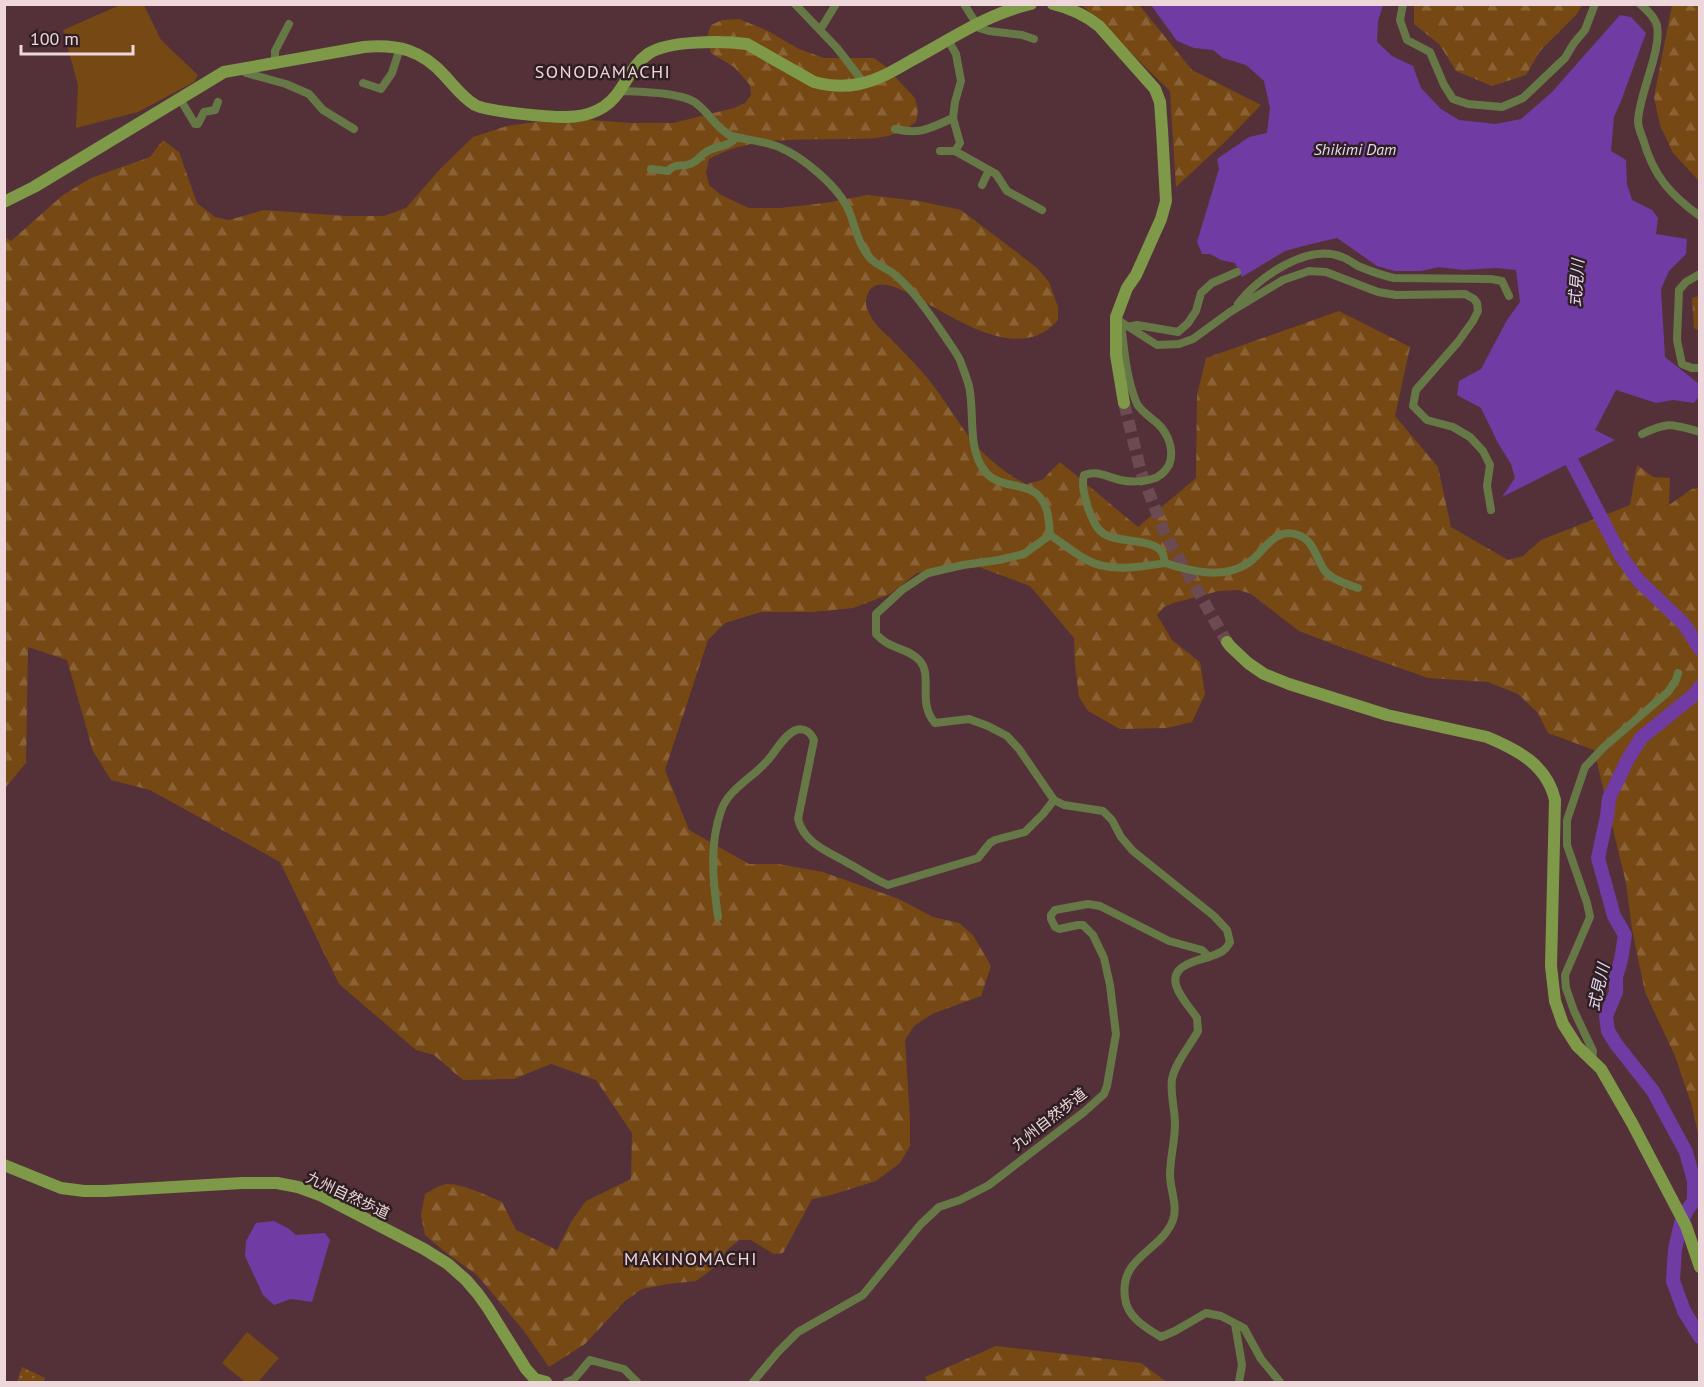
<svg xmlns="http://www.w3.org/2000/svg" width="1704" height="1387" font-family="'PT Sans','Noto Sans JP',sans-serif">
	<style>
		.grass { fill: url(#grass-dots) }
		.forest { fill: url(#forest-firs) }
		.pitch { fill: #764814 }
		.water { fill: #713ba4 }
		.lines { fill: none; stroke-linecap: round; stroke-linejoin: round }
		.river { stroke: #713ba4; stroke-width: 14 }
		.secondary-tunnel { stroke: #6b4a51; stroke-width: 12; stroke-dasharray: 12 6; stroke-linecap: butt }
		.street { stroke: #677847; stroke-width: 8 }
		.secondary { stroke: #7e9948; stroke-width: 12 }
		.labels { text-anchor: middle; dominant-baseline: central; stroke-width: 5; stroke-linejoin: round; paint-order: stroke }
		.street-label { font-size: 15px; fill: #eed7db; stroke: #2f1f22 }
		.water-label { font-size: 16px; font-style: italic; fill: #e5d9f4; stroke: #2f1f22 }
		.quarter-label { font-size: 18px; letter-spacing: 1.5px; fill: #eed7db; stroke: #2f1f22 }
	</style>
	<defs>
		<pattern id="grass-dots" width="8" height="8" patternUnits="userSpaceOnUse" patternTransform="scale(1.5)"><rect width="8" height="8" fill="#764814"/><path d="M2 2h.1M6 6h.1" fill="none" stroke="#8a6236" stroke-width="1.8" stroke-linecap="round"/></pattern>
		<pattern id="forest-firs" width="22" height="20" patternUnits="userSpaceOnUse" patternTransform="scale(1.5)"><rect width="22" height="20" fill="#764814"/><path d="M5 1l3.5 6h-7zM16 11l3.5 6h-7z" fill="#8a6236"/></pattern>
	</defs>
	<rect width="100%" height="100%" fill="#543139"/>
	<path class="grass" d="M22,1367L45,1378L44,1382H17Z"/>
	<path class="forest" d="M1082,5H1139L1192,70L1261,105L1228,139L1176,187L1170,91Z
		M1414,5V4L1582,5L1577,14L1540,51L1526,75L1492,86L1456,71L1440,45L1414,24Z
		M1672,5H1699V181L1673,153L1660,125L1654,97Z
		M739,19L768,31L799,49L824,58H874L886,67L915,98L918,110L916,122C911,125 906,130 900,132C884,139 863,139 845,139C800,140 750,136 709,159L706,173L709,185L721,195L749,208H780L825,203L868,195L919,201L961,210L1036,267L1049,282L1058,307V320C1004,383 902,266 873,287C866,291 864,305 868,311C873,323 882,331 891,339C903,352 917,365 928,379C945,399 957,422 973,442C987,458 1007,475 1026,484L1042,480L1060,462L1138,527L1196,478L1197,395L1206,358L1339,311L1410,347L1395,416L1438,467L1451,527L1508,560L1523,556L1541,540L1630,505L1637,465L1653,477L1670,478L1669,505L1692,489L1699,488V1138L1692,1106L1675,1056L1645,992L1632,929L1626,883L1594,750L1548,733L1538,713L1518,694L1488,682L1428,678L1346,649L1299,631L1251,594L1239,590L1219,591L1173,603L1164,607L1157,615L1172,640L1200,662L1205,694L1192,722L1167,728L1120,729L1088,711L1079,697L1075,664L1074,638L1030,586L979,567L917,573L890,594L853,608L813,612H761L725,623L708,640L665,770L689,830L749,864H778L823,872L899,899L933,917L959,923L973,935L991,966L981,996L932,1014L914,1026L905,1040L910,1120V1146L900,1163L876,1181L831,1195L812,1199L783,1253L774,1254L751,1240H739L727,1250L715,1267L696,1281L668,1284L642,1289L625,1301L585,1344L549,1367L524,1331L477,1275L444,1251L425,1235L421,1215L425,1194C432,1190 439,1185 447,1184C461,1183 488,1196 502,1202L516,1230L557,1250L571,1222L586,1201L631,1179L632,1133L596,1080L551,1064L514,1079L463,1080L434,1055L416,1050L339,984L280,862L150,790L111,780L93,751L67,660L28,647L26,763L5,788V237L11,241L63,195L91,178L150,157L163,140L179,152L197,203L215,217L229,220L264,210L345,216H384L406,208L441,168L473,137L507,126L550,120H589L631,123H673L734,108L745,103L751,95L750,85L734,67L711,53L707,37L711,25L722,20Z
		M1699,296H1700L1699,331L1694,328L1692,298Z
		M996,1346L1141,1363L1167,1382H927L925,1377Z"/>
	<path class="pitch" d="M120,5H144L161,40L198,75L194,82L138,112L76,128L78,85L63,30Z
		M247,1332L279,1358L258,1382H245L222,1363Z"/>
	<path class="water" d="M1151,5H1383L1378,21L1377,42L1392,56L1413,66L1421,88L1441,109L1459,120L1496,124L1521,119L1552,92L1620,15L1631,17L1646,33L1621,101L1614,117L1611,151L1626,160L1627,184L1632,200L1652,210L1658,218L1656,234L1687,239L1686,254L1669,271L1661,289L1665,357L1699,384V396L1694,403L1673,400L1656,403L1616,390L1595,430L1615,440L1502,497L1515,478L1511,464L1498,443L1481,408L1457,395L1459,381L1481,369L1507,320L1520,302L1516,270L1495,268L1463,270L1439,267L1421,271H1395L1377,266L1337,238L1307,245L1285,251L1242,277L1235,263L1221,260L1210,254H1202L1197,242L1219,169L1217,159L1249,137L1267,133L1270,108L1264,81L1246,65L1223,58L1213,50L1194,48L1177,41Z
		M274,1221L289,1229L296,1235L325,1233L330,1240L312,1302L291,1299L274,1305L263,1295L245,1256L246,1241L256,1223Z"/>
	<g class="lines">
		<path class="river" d="M1566,446L1571,460L1621,556L1638,580L1684,624L1700,649
			M1700,687L1694,695L1641,738L1628,759L1609,798L1607,816L1598,858L1614,916L1625,935L1621,960L1616,977V992L1606,1016L1608,1031L1616,1044L1653,1091L1686,1152L1694,1181V1201L1687,1210L1681,1223L1675,1249L1673,1281L1684,1311L1700,1337"/>
		<path class="secondary-tunnel" d="M1124,403L1141,472L1165,534L1227,642"/>
		<path class="street" d="M795,4L837,48L864,83
			M964,4L979,28L989,31L1022,35L1034,39
			M1403,4L1400,20L1407,40L1430,52L1444,85L1453,99L1468,104L1502,107L1523,98L1565,58L1574,43L1585,30L1595,4
			M1640,4C1647,10 1655,17 1657,26C1662,50 1639,94 1638,121C1638,127 1641,134 1643,139C1653,175 1670,195 1700,216
			M820,30L836,4
			M275,62V51L289,24
			M241,69L246,73L286,84L309,94L323,110L354,129
			M363,83L381,89L392,73L400,48
			M620,91C639,92 683,92 697,104C710,114 716,128 731,136C747,140 764,141 779,147C803,157 839,187 849,211C856,228 858,245 871,259C878,266 887,268 894,274C915,291 933,319 948,341C952,347 957,354 960,360C963,369 967,378 969,386C975,413 967,447 984,470C998,491 1030,480 1042,500C1049,510 1049,524 1050,535
			M180,99L195,124H198L204,112L215,110L218,102
			M895,129C921,135 930,128 953,118L955,102L961,81L956,54L948,40
			M940,151H955L960,143L953,118
			M955,151L996,174L1007,191L1042,210
			M651,169L668,171C677,162 680,168 690,164C697,162 700,156 706,152C716,145 729,148 736,137
			M982,185L989,170
			M1700,274L1686,282L1679,290L1677,340L1682,364L1692,368H1700
			M1238,304C1258,277 1308,243 1342,257C1348,259 1353,263 1358,266C1370,271 1381,275 1394,278L1491,279L1502,281L1509,296
			M1116,317L1121,322L1157,345L1179,344L1193,339L1230,312L1283,280L1309,271L1326,272L1378,292L1396,295L1465,294L1474,299L1477,303L1478,311L1473,321L1458,342L1416,390L1413,406L1427,420L1453,427L1470,437L1483,451L1490,465L1487,486L1491,510
			M1129,327L1137,325L1178,332L1188,323L1196,311L1201,293L1212,283L1237,272
			M1642,434C1669,421 1672,424 1700,432
			M1050,535C1062,543 1073,552 1085,559C1109,573 1140,567 1165,563C1164,560 1164,557 1163,554C1156,538 1120,543 1106,535C1096,530 1092,518 1088,508C1085,497 1081,486 1084,475C1098,470 1107,477 1120,480C1129,482 1143,482 1152,479C1160,477 1165,472 1169,465C1175,450 1168,433 1157,423C1150,417 1141,411 1137,404C1126,378 1124,349 1121,322
			M1165,563C1190,571 1220,579 1245,565C1264,555 1272,526 1298,535C1314,540 1316,559 1325,571C1333,580 1347,584 1358,588
			M718,917C713,882 709,845 721,811C728,789 754,777 768,760C776,751 784,735 796,730C805,727 811,733 814,740L798,819C804,843 827,851 846,862C860,869 873,879 888,885L978,858L990,843L995,840L1025,832L1043,814L1054,800
			M1209,957C1201,959 1193,961 1186,965C1160,978 1188,1004 1197,1018L1198,1031C1190,1046 1176,1061 1172,1079C1170,1094 1175,1109 1175,1124C1175,1141 1170,1158 1170,1175C1170,1189 1178,1206 1173,1220C1161,1252 1119,1256 1125,1298C1127,1317 1146,1328 1161,1337L1175,1331L1206,1313L1221,1316L1244,1328L1261,1359L1280,1382
			M1592,1061L1593,1051L1574,1011L1566,988L1565,975L1590,917L1587,903L1567,845V820L1585,767L1604,747L1668,692L1676,680L1678,673
			M1235,1324L1242,1365L1239,1382
			M567,1382L574,1379L590,1360L624,1369L637,1382
			M753,1382L778,1352L798,1332L863,1295L920,1225L939,1207L960,1200L989,1185L1084,1112L1104,1094L1107,1086L1116,1034L1110,985L1104,958L1093,935L1083,925H1078L1059,929L1055,927L1051,919V915L1055,910L1088,904L1100,906L1169,941L1202,950L1209,957C1219,953 1225,952 1230,942L1227,930L1214,916L1133,851L1121,837L1112,820L1103,811L1064,805L1054,800L1019,749L1007,736L988,726L969,719L935,723C917,703 933,676 920,661C912,651 897,649 887,643C883,641 879,637 876,634V614L902,590L928,573L963,565L999,560L1024,554L1050,535"/>
		<path class="secondary" d="M1053,4C1070,8 1085,15 1099,26L1155,89L1160,102L1162,130L1166,201L1161,219L1136,275L1127,288L1116,317V355L1124,403
			M4,202L34,187L224,72L364,47C398,44 422,50 445,76C455,87 463,98 475,105C489,112 548,117 566,117C588,117 608,109 620,90C629,77 635,63 648,54C668,40 723,41 747,44L814,82C829,86 844,87 859,84C879,80 897,69 914,59C951,39 989,13 1031,4
			M1227,642L1230,646L1248,663L1264,674L1289,684L1387,715L1487,737C1518,750 1547,765 1555,800L1551,966L1555,1001L1563,1024L1577,1046L1601,1069L1632,1123L1686,1226L1700,1267
			M4,1165L61,1188L84,1191H105L242,1183H277L298,1187L320,1195L424,1249L448,1264L466,1280L478,1294L488,1308L526,1369L535,1379L546,1382"/>
	</g>
	<g class="labels">
		<g class="street-label">
			<text transform="translate(1049 1119) rotate(-38)">九州自然歩道</text>
			<text transform="translate(348 1195) rotate(25)">九州自然歩道</text>
		</g>
		<g class="water-label">
			<text x="1355" y="149">Shikimi Dam</text>
			<text transform="translate(1576 283) rotate(-86)">式見川</text>
			<text transform="translate(1598 987) rotate(-77)">式見川</text>
		</g>
		<g class="quarter-label">
			<text x="603" y="71">SONODAMACHI</text>
			<text x="691" y="1258">MAKINOMACHI</text>
		</g>
	</g>
	<rect width="1704" height="1387" fill="none" stroke="#eed7db" stroke-width="12"/>
	<path d="M21 45v9h112v-9" fill="none" stroke="#eed7db" stroke-width="3"/>
	<text x="30" y="45" font-size="18" fill="#eed7db" stroke="#2f1f22" stroke-width="4.5" paint-order="stroke">100 m</text>
</svg>
